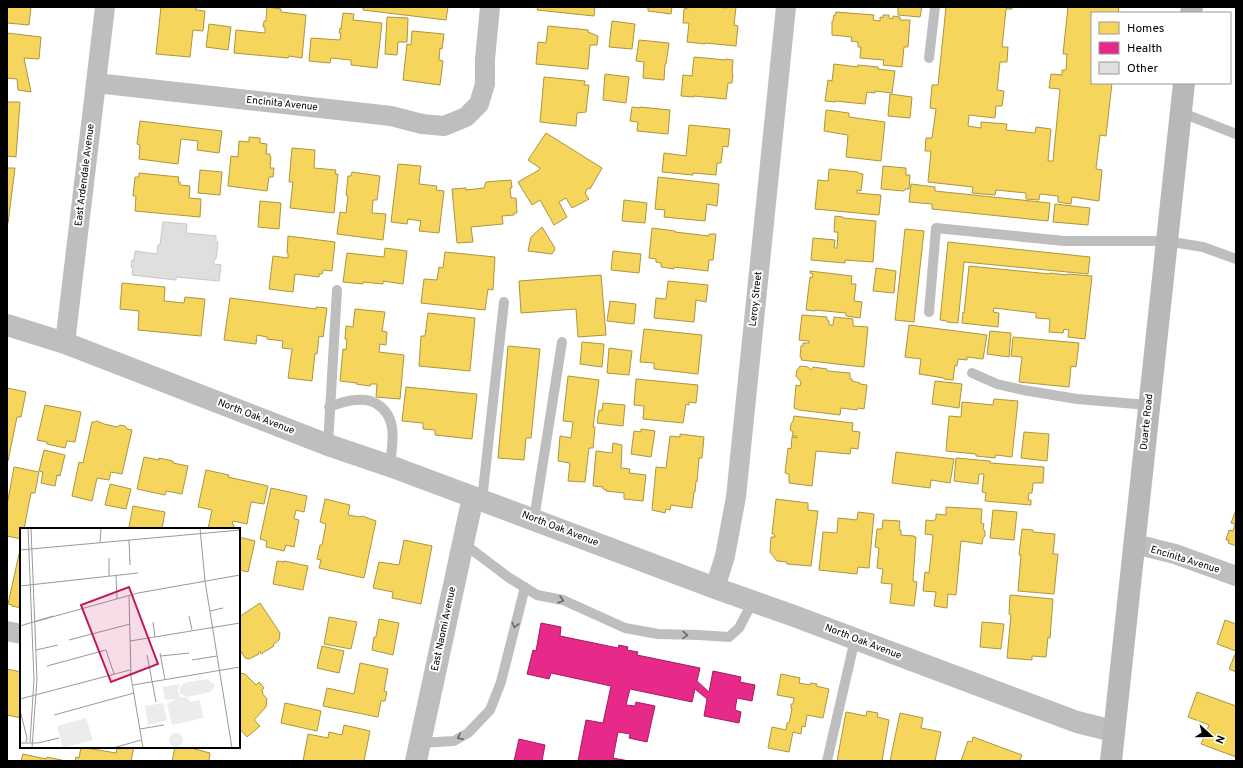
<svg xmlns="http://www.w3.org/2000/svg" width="1243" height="768" font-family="Overpass,sans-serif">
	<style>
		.homes { fill: #f6d55c; stroke: #ac9540 }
		.health { fill: #e7298a; stroke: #a21d61 }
		.building { fill: #dfdfdf; stroke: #c7c7c7 }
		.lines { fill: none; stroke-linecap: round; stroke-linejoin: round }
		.service { stroke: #bebebe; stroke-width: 10 }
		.minor { stroke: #bebebe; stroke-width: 20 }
		.tertiary { stroke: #bebebe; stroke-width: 22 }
		.secondary { stroke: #b8b8b8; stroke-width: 22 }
		.oneway { stroke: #686868 }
		.labels { text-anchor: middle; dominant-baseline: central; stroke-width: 4; stroke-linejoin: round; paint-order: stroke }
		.street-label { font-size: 10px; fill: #000; stroke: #fff }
		.inset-road { fill: none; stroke: #999; stroke-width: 1 }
		.view { fill: #c2185b; fill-opacity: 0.15; stroke: #c2185b; stroke-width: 2 }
		.inset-edge { fill: none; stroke: #000; stroke-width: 2 }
	</style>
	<rect width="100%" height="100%" fill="#fff"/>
	<path class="homes" d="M7,7H31L29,25L7,23Z
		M161,7H196V10L205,11L203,31L193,30L190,57L156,54Z
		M267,7L281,9V12L306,15L302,58L289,56L288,58L234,53L236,30L265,33V27H263L264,21H266Z
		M363,7H448L446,20L363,10Z
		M538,7H595L594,16L537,10Z
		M648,7H672L671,14L648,11Z
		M691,7H714L727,8V7H736L734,25L738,26L736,46L705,43V44L687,42L689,23H683L684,9Z
		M898,7H922L920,17L898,15Z
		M946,7H1012V9H1006L1002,47H1008L1007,62H1000L997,90L1004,91L1002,106H996L995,118L969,115L968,126L981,128V122L1007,124L1006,130L1035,133L1036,127L1051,129L1048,161H1053L1060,89L1049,88L1051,74L1062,75V70H1066L1067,54H1063L1068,7H1119L1118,13H1092V83H1112L1106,136L1100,135L1096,169L1102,170L1099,201L1072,197L1071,204L1058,202V196L1040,194L1039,200L1026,199V193L996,190L995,195L972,193L973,187L928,182L931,151H925L926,138H932L936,109L930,108L932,85H938Z
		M836,12L874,15L873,20L880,21V17L883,18V15H889V18L893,19V16L900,17V20H910L908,47H904L902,67L883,65L884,60L860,58L861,47H858V42L851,41L852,37L832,35V21H833L834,15L835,16Z
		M343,13L354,14L353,20L382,23L377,68L351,65V60L331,58L330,63L309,61L311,38L340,40L341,33H339L340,28L341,29Z
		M387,17L408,18L407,42H398L397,55L385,54Z
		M612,21L635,24L632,49L609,47Z
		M209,24L231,27L228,50L206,47Z
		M548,26L588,30V32L598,36L597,45H590L588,69L536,64L538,42L546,43Z
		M412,31L444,34L442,49L440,48L439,60L443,61L440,85L403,80L407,44L411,45Z
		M7,33L41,37L39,59L24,58L31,92L18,90L17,79L7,78Z
		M639,40L669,43L666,64H665L664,80L643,78L644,62L636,61Z
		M694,57L726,60V59L733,60L732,73L733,74L732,83H728L726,99L694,96V97L681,96L683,75L692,76Z
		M834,64L858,67V65L878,67V69L895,71L892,93L875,91V93L867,92L865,104L835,101V102L825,101L828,80L832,81Z
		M605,74L629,77L626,103L603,100Z
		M544,77L585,81L584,85H589L586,112L577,113L576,126L540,122Z
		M890,94L912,97L910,118L888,116Z
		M7,102H20L16,157L7,156Z
		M632,107L640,108V107L670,110L668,134L637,131L638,122L630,121Z
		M826,110L849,113V117L885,122L881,161L846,157L848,135L824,131Z
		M140,121L222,131L219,153L197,150L198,141L181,139L178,164L139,159L140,145L137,144Z
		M689,125L730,129L728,147L723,146L721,163H717L716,175L693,173V175L662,172L664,153L686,156Z
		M546,133L602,168L590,189L588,188L585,193L589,199L572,208L566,198L559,202L567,217L554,225L540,200L532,205L518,182L539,170L540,168L528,160Z
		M249,137L260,138V143L267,144L266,154H270V156L271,157L270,168H274L273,177H269L267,191L228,186L231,156L238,157L239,141L249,142Z
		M292,148L315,150L314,168L336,170L335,174H338L334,213L290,208L293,182H289Z
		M398,164L421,166L419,184L437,186L436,190L444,191L439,233L419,231L421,221L408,219L407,224L391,222Z
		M883,166L906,168V175H910L909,189H905L904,191L881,189Z
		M7,168H15L8,223H7Z
		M829,169L858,172V173L863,174L861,191L857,190V193L881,195L879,215L815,209L818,180L828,181Z
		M200,170L222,172L220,195L198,193Z
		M352,172L380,176L377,200H373L372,213L386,214L383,240L337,234L340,212L346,213L348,196L346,195L348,176H351Z
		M139,173L179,177L178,182H180V185L190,186L189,198L201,199L200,217L135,211L136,196H133L135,177H139Z
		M658,177L719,184L717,206L707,204L705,221L664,217L665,210L655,209Z
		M511,180L512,188H510L511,198H516L517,213H514V215L502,216L503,224L471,227L473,242L457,243L452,189L466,188V190L484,188L486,182Z
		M911,184L935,187V191L1050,203L1048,221L932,209V204L909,202Z
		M624,200L647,203L645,223L622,221Z
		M260,201L281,203L279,229L258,227Z
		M1055,204L1090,208L1088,225L1053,222Z
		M835,216L843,217V218L876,221L873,262L845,260V263L811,260L813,238L835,240L834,248H837L838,232H834Z
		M542,227L555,248L554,251L552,254L528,251L531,237Z
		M652,228L675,231V232L709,236V234H716L713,260H709L708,271L674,267V269L661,267V263L656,262V259L649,258Z
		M905,229L924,231L914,322L895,320Z
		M288,236L335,242L332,271L323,270L322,274H319V277L295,274L293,292L269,289L273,256L288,258V253H287Z
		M948,242L1090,257L1088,274L964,262L958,323L947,322V321L940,320Z
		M385,248L407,251L403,284L383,281V284L363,282V284L343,282L347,253L384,257Z
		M613,251L641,254L639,273L611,270Z
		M445,252L495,257L493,290L488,289L485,310L421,303L424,279L437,280L439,267L443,268Z
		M969,266L1050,274V273L1067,275V274L1092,276L1085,339L1068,337L1069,330L1064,329L1063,333L1049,332L1050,319L1036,318V313L994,308L993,312L999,313L998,327L962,323L963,312L964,313Z
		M876,268L896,271L894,293L873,291Z
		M810,271L852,276L851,284H856L854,301L862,302L860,318L846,316V313L815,310V311L806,310L810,277L812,278L813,274L810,273Z
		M601,275L606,335L578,337L576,309L521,313L519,281Z
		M668,281L708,285L706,302L696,300L694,322L654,318L656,298L666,299Z
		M122,283L165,287L164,301L184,303L185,297L205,299L201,336L138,330L139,311L120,309Z
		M230,298L316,309V307L327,308L323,337L319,336L317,354L315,353L312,381L288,378L292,349L282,348L283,341L267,339V337L257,335L256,344L224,340Z
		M610,301L636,304L634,324L607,321Z
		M355,309L385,312L382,331L387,332L386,345L380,344L379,352L404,355L400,399L376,397L377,384H371L370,386L356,384L357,383L340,381L343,349L346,350L347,339H345L346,326L353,327Z
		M428,313L475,318L470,371L419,366L421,336H425Z
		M802,315L827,317V320L829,321V325H833L834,317L853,319V326L868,327L864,367L801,360L802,358L800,357L801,346H803V343H809V341L799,340Z
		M909,325L987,335L983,359L967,357V360L958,359L957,366L955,365L953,380L944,379V378L919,374L921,359L905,357Z
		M644,329L702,335L698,374L654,369V363L640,362Z
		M990,331L1011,333L1009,357L987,354Z
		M1013,337L1079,343L1076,367L1071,366L1069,387L1019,382L1022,357L1011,356Z
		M582,342L604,344L602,367L580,364Z
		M508,346L540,349L531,438H526L524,460L498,458Z
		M609,348L632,351L629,375L607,373Z
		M800,366L808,367L811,370L813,367L827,369V371L850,373V379H852V381L860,383V384L867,385L864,409L858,408L857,410L841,408L840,415L799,410L794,408L796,385L800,386L801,382L796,376L797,370Z
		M568,376L599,380L593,427H595L593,448H589L585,482L568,481L570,463L558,461L560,436L571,438L573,422L563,421Z
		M636,379L698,385L696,403L689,402V405L686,404L683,423L643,419L644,406L634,405Z
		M935,381L962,384L959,408L932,404Z
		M406,387L477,394L472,439L435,435V430L423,429V423L402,421Z
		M7,388L26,392L21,417H17L8,461H7Z
		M994,399L1018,401L1012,457L996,455L995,458L976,456V454L946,451L949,416L961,417L962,402L993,405Z
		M603,403L625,405L623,426L597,423L599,410L602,411Z
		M45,405L81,412L75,442L67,441L65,448L47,444V442L37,440Z
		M794,416L853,423L852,431L860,432L858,449L851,448L850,454L816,451L812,486L789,483V474L785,473L788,448L791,449L792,437L797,438V436H792L793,432L790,430L791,424L793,421Z
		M97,421L104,424L117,427L120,425L125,426L127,429L132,430L122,474L111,472L109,480L97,478L92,501L72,496L79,462L83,463L92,422H94Z
		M641,429L655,431L651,457L631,454L634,431L641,432Z
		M1024,432L1049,434L1047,461L1021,458Z
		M680,434L704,437L702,458H699L697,482L696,481L695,492H694L692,508L671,505L670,510L666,509L665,513L652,510L656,467L666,468L670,436L680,437Z
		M613,443L622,445L621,468L630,469L629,473L646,475L643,501L624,499V493L606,491L607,490L603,489V487L593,486L596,451L612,453Z
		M44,450L65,455L60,476L57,475L55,486L41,483L43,472L39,471Z
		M896,452L954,459L950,483L931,480L930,488L892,483Z
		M144,457L159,460V458L173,461V463L188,466L182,494L166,491L165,495L137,489Z
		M956,458L990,461V463L1044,467L1043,483H1033L1032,493H1029L1028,500H1031V505L985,501L986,493L982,492L984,474H979L978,484L954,481Z
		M14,467L39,472L35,493H31L24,529H21V539L7,536V505Z
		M206,470L229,475L228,477L268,486L264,504L251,502L247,524L233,521L232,524L234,525L233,529H208L212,510L198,507Z
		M110,484L131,489L126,509L105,505Z
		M271,488L307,496L304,512L296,510L294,519L299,520L294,547L286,545L284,551L266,547L267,541L260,539Z
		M325,499L350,505L348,515L360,517L362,516L376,521L364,578L319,568L321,560L317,559L320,545H322L326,524L320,522Z
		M776,499L808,503V510L818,511L811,566L787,564V562L777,561L770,552L771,537H775L774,534H772Z
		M133,506L165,512L162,529H141L129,527Z
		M946,507L982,509L981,523L984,524L983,529L985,531V536L983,538L982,544L961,541L956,595L948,594L947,608L934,606L936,592L923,591L925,572L929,573L933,535L925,534L926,520L934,521L935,519H936V514L946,515Z
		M993,510L1017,512L1014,540L990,538Z
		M1236,510V546L1228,543L1229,540H1226L1229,530L1233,531L1235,524L1231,523Z
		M858,512L874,514L869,568L858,567L857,574L819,570L823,532L837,533L838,518L857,520Z
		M883,520L900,521L899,530H901V535L914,536V537H916L913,581L917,582L914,606L890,603L892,584L881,583L883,569L877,568L879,548L875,547L877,529H882Z
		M1022,529L1033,530V532L1055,534L1053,554H1058L1054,594L1018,591L1021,555H1019Z
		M239,537L255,541L248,572L239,570Z
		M404,540L432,546L421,604L392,598L393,592L373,588L379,562L399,565Z
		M19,554L21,555V608L12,606V605L8,604Z
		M277,561L284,562V561L308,566L303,590L273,584Z
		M1010,595L1053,599L1050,638L1048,637L1046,657L1032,656V660L1007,658L1011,615L1009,614Z
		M260,603L280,633L279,640L273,645L274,646L261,654L260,651L258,653L259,654L249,659L245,658L239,648V617Z
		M329,617L357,622L351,649L324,644Z
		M379,619L399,623L393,655L372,650L374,637H376Z
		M1225,620L1236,624V651L1217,644Z
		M982,622L1004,624L1001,649L980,647Z
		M322,646L344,651L339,673L317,668Z
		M1236,652V672L1229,669Z
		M360,663L388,669L384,691L387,692L385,701H381L378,717L323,706L327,688L354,694Z
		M7,669L21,672V718L7,715Z
		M240,673L245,674L256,685L259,682L264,688L262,690L263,693H262L267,699L266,707L254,720L260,726L247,737L240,729L239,730Z
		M781,674L800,678L799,683L810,685L811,683L817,684L816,686L829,689L823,718L807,715L805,727L802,726L801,734L793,732L789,752L768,748L772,727L786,730L787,723H789L792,709L791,708V704H793L794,698L777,695Z
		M1197,692L1236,706V757L1201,744L1209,725L1188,717Z
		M285,703L321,711L317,731L281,723Z
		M867,711L878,713L877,717L889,720L882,761H837L846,712L866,716Z
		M900,713L923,718L921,728L941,732L935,761H890Z
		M344,725L370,731L364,761H303L308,734L328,738L329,732L342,735Z
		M973,737L1022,755L1020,760L1023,761H961L968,741L972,742Z
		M81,747L116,753L117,747H134L131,761H75L76,757L79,758Z
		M175,747L183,748L187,747L210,753L209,761H172Z
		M23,754L46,759L47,757L66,761H21Z"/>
	<path class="health" d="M541,623L561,627L560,636L618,648L619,645L628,647L627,650L638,652L637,655L700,668L697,681L709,692L713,671L741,677L740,682L755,685L752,701L737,698L735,710L741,712L739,723L704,716L707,699L695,689L692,702L630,689L626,705L635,706L636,702L655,706L647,742L629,738L630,734L618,732L613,758L629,761H578L586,720L603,723L611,686L551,673L549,679L527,674L533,650L536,651Z
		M519,739L545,745L542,761H514Z"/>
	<path class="building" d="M163,222L187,224L186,233L216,236V242H218L216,259H214V264L221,265L219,281L176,277V280L132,275L133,267H131L132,260H134L135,251L157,254L158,245H160Z"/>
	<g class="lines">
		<path class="service" d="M929,58L935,7
			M1180,112L1236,134
			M929,312L936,228L1064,241H1166L1203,247L1236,259
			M972,373L997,384L1023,390L1077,399L1148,405
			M329,407C338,404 347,400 356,400C364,399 371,400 377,404C399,418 392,444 390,466
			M328,445L337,290
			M482,500L504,302
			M534,519L562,342
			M463,543L508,577L537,595L563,600L625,628L658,634L699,635L729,637L739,628L753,601
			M420,743L454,741L468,733L490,710L501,682L525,587
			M827,761L855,639"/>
		<path class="minor" d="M96,83L391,116L422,124L444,126L466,117L479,104L485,84V59L490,7
			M65,343L105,7
			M1135,544L1175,554L1236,576
			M715,588L725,556L736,497L786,7
			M7,631L21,634"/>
		<path class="tertiary" d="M7,325L65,343L328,445L390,466L473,497L715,588L794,616L1077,722L1113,731
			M416,761L473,497"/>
		<path class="secondary" d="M1191,13L1192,7
			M1111,761L1184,83"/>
	</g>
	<defs><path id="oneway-chevron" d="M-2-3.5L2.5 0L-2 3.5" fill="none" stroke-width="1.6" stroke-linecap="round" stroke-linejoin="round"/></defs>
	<g class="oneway">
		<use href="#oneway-chevron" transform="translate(561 600) rotate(16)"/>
		<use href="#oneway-chevron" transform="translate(515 625) rotate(104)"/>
		<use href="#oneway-chevron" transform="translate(685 635) rotate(1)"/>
		<use href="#oneway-chevron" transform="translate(460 737) rotate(153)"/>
	</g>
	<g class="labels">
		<g class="street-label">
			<text transform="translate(282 104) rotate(6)">Encinita Avenue</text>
			<text transform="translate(85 175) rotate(-83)">East Ardendale Avenue</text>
			<text transform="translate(756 299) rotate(-84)">Leroy Street</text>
			<text transform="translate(256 417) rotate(21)">North Oak Avenue</text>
			<text transform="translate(1147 422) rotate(-84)">Duarte Road</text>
			<text transform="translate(560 529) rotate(21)">North Oak Avenue</text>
			<text transform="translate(1185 560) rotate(17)">Encinita Avenue</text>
			<text transform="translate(444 629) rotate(-78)">East Naomi Avenue</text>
			<text transform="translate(863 642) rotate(21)">North Oak Avenue</text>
		</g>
	</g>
	<g transform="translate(20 528)">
		<rect width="220" height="220" fill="#fff"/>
		<path d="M187,151L195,157L191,164L167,169L160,165V160L164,155ZM160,156L158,163L161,169L168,170L170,174L180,172L183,190L152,197L147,176L157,171L145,172L143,159ZM143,175L147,192L128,197L125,178ZM66,190L73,212L43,220L37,198ZM149 212a7 7 0 1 1 14 0a7 7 0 1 1-14 0Z" fill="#ececec"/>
		<path class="inset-road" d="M8,0L14,152L10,214M11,0L17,151L12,220M180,0L185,53L212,220M109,12L110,37M80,14L81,0M0,22L220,2M89,30V48M96,48L97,71M0,58L118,45M109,68L111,149L123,220M190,83L203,80M169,88L172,102M14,94L118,65L220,47M133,94L135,109M0,98L33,88M49,112L110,96M110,113L220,95M16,122L38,117M140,125L145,152M127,127L136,174M141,128L169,125M172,132L197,128M27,138L86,122L94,146M113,157L220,139M0,171L110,142M0,182L7,210L6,214M34,187L114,165M120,201L144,197M0,215H18L39,210M93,220L121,212"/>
		<path class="view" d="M109,59L138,136L91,154L61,77Z"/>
		<rect width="220" height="220" class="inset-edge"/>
	</g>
	<rect width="1243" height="768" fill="none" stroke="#000000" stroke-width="16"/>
	<rect x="1091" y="12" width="140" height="72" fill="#ffffff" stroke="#999999"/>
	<rect x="1099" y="22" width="20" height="12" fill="#f6d55c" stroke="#999999"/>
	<text x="1127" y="32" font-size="12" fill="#000000">Homes</text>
	<rect x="1099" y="42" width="20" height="12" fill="#e7298a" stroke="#999999"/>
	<text x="1127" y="52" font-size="12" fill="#000000">Health</text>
	<rect x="1099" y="62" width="20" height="12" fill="#dfdfdf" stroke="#999999"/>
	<text x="1127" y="72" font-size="12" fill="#000000">Other</text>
	<g transform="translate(1211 736) rotate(111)" stroke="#ffffff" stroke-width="3" paint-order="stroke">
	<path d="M0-3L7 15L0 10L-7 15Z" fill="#000000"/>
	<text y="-6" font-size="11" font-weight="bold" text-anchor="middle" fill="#000000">N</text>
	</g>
</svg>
